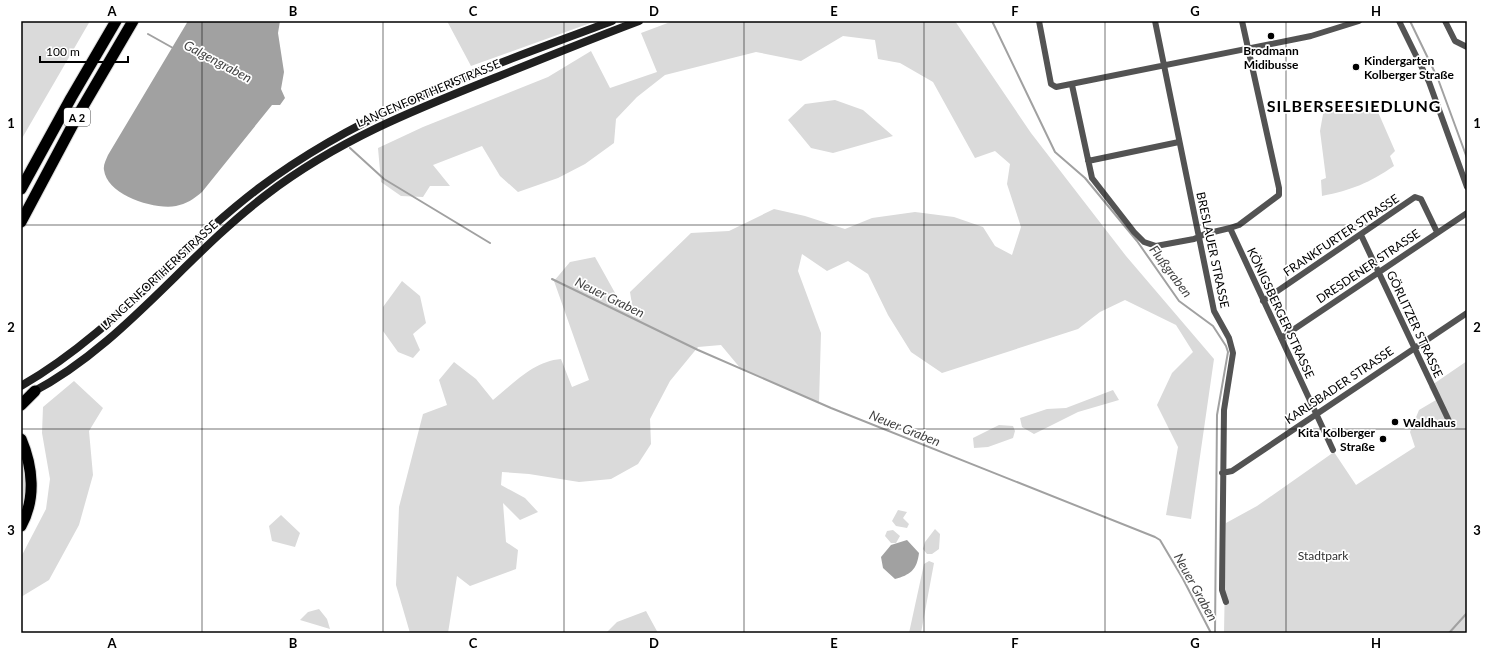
<svg xmlns="http://www.w3.org/2000/svg" width="1488" height="654" font-family="Lato,sans-serif">
	<style>
		.green { fill: #dadada }
		.water { fill: #a1a1a1 }
		.lines { fill: none; stroke-linecap: round; stroke-linejoin: round }
		.stream { stroke: #a1a1a1; stroke-width: 2 }
		.highway-casing { stroke: #dbdbdb; stroke-width: 13 }
		.street { stroke: #535353; stroke-width: 6 }
		.secondary { stroke: #202020; stroke-width: 8 }
		.highway { stroke: #000; stroke-width: 11 }
		.grid { fill: none; stroke: #000; stroke-width: 1; stroke-opacity: 0.55 }
		.poi-dot { fill: #000; stroke: #fff; stroke-width: 1.5 }
		.labels { text-anchor: middle; dominant-baseline: central; stroke-width: 3.5; stroke-linejoin: round; paint-order: stroke }
		.shield { fill: #fff; stroke: #4c4c4c; stroke-width: 1 }
		.shield-label { font-size: 11px; font-weight: bold; fill: #000 }
		.poi-label { font-size: 12px; font-weight: bold; fill: #000; stroke: #fff; text-anchor: start }
		.street-label { font-size: 12px; fill: #000; stroke: #fff }
		.park-label { font-size: 12px; fill: #313131; stroke: #fff }
		.water-label { font-size: 13px; font-style: italic; fill: #424242; stroke: #fff }
		.district-label { font-size: 16px; font-weight: bold; letter-spacing: 1px; fill: #000; stroke: #fff }
		.neatline { fill: none; stroke: #000; stroke-width: 1.5 }
		.grid-label { font-size: 13px; text-anchor: middle; font-weight: bold; fill: #000 }
	</style>
	<rect width="100%" height="100%" fill="#fff"/>
	<path class="green" d="M21,21H90L21,140Z
		M447,21H596L471,66Z
		M673,21H955L1031,133L1126,256L1214,359L1191,519L1166,515L1178,447L1157,405L1172,373L1193,352L1176,325L1125,300L1100,312L1078,329L942,373L911,352L888,315L868,274L848,261L827,271L802,254L798,271L821,333L819,403L741,369L721,345L698,347L670,381L650,419L651,444L638,464L611,479L579,482L529,474L502,472L501,485L525,498L538,512L520,520L503,503L506,542L518,550L516,569L470,586L457,576L448,633H410L396,585L399,507L423,414L447,405L439,380L454,362L476,379L493,400C514,383 534,361 561,359L572,387L589,380L554,281L570,262L595,257L624,309L634,317L630,292L691,233L729,231L774,209L805,216L845,229L872,218L915,212L954,217L983,227L995,246L1012,255L1021,227L1007,184L1010,164L995,151L975,158L933,82L900,63L878,59L875,40L843,36L801,61L756,52L665,75L637,97L616,119L614,143L585,164L558,178L518,192L500,176L482,146L433,165L450,186H430L423,197L401,196L381,182L378,148L423,127L548,77L591,51L610,88L657,72L641,33Z
		M835,100L863,110L893,136L833,153L811,148L788,120L805,104Z
		M1325,103H1342L1358,112H1378L1395,151L1390,156L1394,166C1369,183 1352,190 1322,196L1321,180L1326,178L1320,131Z
		M402,281L420,296L426,323L413,334L420,350L413,358L398,352L383,331V307Z
		M1467,361V629L1463,633H1224L1226,523L1257,506L1334,452L1356,485L1415,447L1410,432L1419,410L1436,400L1429,387Z
		M74,381L103,408L89,431L93,475L79,525L49,580L21,597V557L46,509L50,479L42,433L43,407Z
		M1113,390L1119,400L1078,412L1034,434L1022,427L1020,418L1047,409L1066,408Z
		M999,425L1013,426L1015,431L1013,438L988,447L974,448L973,438Z
		M21,447L28,484L21,518Z
		M898,510L907,512L903,518L909,524L907,528L896,526L892,521Z
		M281,515L300,533L295,547L272,541L269,526Z
		M935,529L940,534L939,549L932,554H927L923,549L925,542Z
		M893,530L900,536L896,543H891L885,536L887,531Z
		M929,561L934,563L921,633H909L924,564Z
		M319,609L327,619L330,629L300,620L308,612Z
		M646,611L658,633H606L617,622Z"/>
	<path class="water" d="M188,21H280L278,33L284,72L281,89L285,98L280,105H272L202,192C194,199 186,204 176,206C154,210 107,195 104,170C103,165 106,160 108,155Z
		M907,540L919,553C917,570 910,575 895,579L883,568L881,557L891,545Z"/>
	<g class="lines">
		<path class="stream" d="M992,21L1055,152L1085,178L1137,241L1179,301L1213,326L1226,346L1228,352L1217,415L1215,633
			M1410,21L1438,79L1467,158
			M148,34L173,48
			M350,148L384,179L490,243
			M552,279L698,350L831,408L1155,537L1160,540L1183,579L1211,633
			M1449,633L1467,613"/>
		<defs>
			<path id="highway" d="M21,189L71,98L116,21
				M21,222L78,115L133,21
				M21,405L35,391
				M21,439C33,467 36,499 21,526"/>
		</defs>
		<use href="#highway" class="highway-casing"/>
		<path class="street" d="M1039,21L1051,84L1056,87L1311,36L1359,21
			M1155,21L1214,311L1229,338L1233,353L1224,410L1222,590L1226,602
			M1399,21L1429,82L1467,187
			M1445,21L1455,41L1467,47
			M1072,85L1092,178L1134,232L1144,242L1156,246L1194,239L1205,234L1230,228L1239,225L1279,195V188L1242,21
			M1088,161L1179,142
			M1230,228L1333,450
			M1361,235L1450,423
			M1263,301L1415,197L1421,199L1437,232
			M1281,338L1467,213
			M1222,473L1232,471L1467,313"/>
		<path class="secondary" d="M21,386C113,333 176,251 259,188C365,108 490,67 612,21
			M31,393C123,345 184,257 266,195C338,140 414,110 497,77C544,58 591,39 639,21"/>
		<use href="#highway" class="highway"/>
	</g>
	<path class="grid" d="M202,21V633M383,21V633M564,21V633M744,21V633M924,21V633M1105,21V633M1286,21V633M21,225H1467M21,429H1467"/>
	<g class="poi-dot">
		<circle cx="1271" cy="36" r="4"/>
		<circle cx="1356" cy="67" r="4"/>
		<circle cx="1395" cy="422" r="4"/>
		<circle cx="1383" cy="439" r="4"/>
	</g>
	<g class="labels">
		<rect class="shield" x="64" y="108" width="26" height="18" rx="3"/>
		<g class="shield-label">
			<text x="77" y="117">A 2</text>
		</g>
		<g class="poi-label">
			<text x="1271" y="50" text-anchor="middle">Brodmann<tspan x="1271" dy="14">Midibusse</tspan></text>
			<text x="1364" y="60">Kindergarten<tspan x="1364" dy="14">Kolberger Straße</tspan></text>
			<text x="1403" y="422">Waldhaus</text>
			<text x="1375" y="432" text-anchor="end">Kita Kolberger<tspan x="1375" dy="14">Straße</tspan></text>
		</g>
		<g class="street-label">
			<text transform="translate(428 93) rotate(-23)">LANGENFORTHER STRASSE</text>
			<text transform="translate(1341 235) rotate(-34)">FRANKFURTER STRASSE</text>
			<text transform="translate(1213 250) rotate(78)">BRESLAUER STRASSE</text>
			<text transform="translate(1368 266) rotate(-34)">DRESDENER STRASSE</text>
			<text transform="translate(159 275) rotate(-43)">LANGENFORTHER STRASSE</text>
			<text transform="translate(1281 313) rotate(65)">KÖNIGSBERGER STRASSE</text>
			<text transform="translate(1415 324) rotate(65)">GÖRLITZER STRASSE</text>
			<text transform="translate(1339 385) rotate(-34)">KARLSBADER STRASSE</text>
		</g>
		<g class="park-label">
			<text x="1323" y="555">Stadtpark</text>
		</g>
		<g class="water-label">
			<text transform="translate(218 61) rotate(28)">Galgengraben</text>
			<text transform="translate(1171 271) rotate(53)">Flußgraben</text>
			<text transform="translate(610 297) rotate(26)">Neuer Graben</text>
			<text transform="translate(905 428) rotate(22)">Neuer Graben</text>
			<text transform="translate(1196 587) rotate(61)">Neuer Graben</text>
		</g>
		<g class="district-label">
			<text x="1354" y="105">SILBERSEESIEDLUNG</text>
		</g>
	</g>
	<rect width="1488" height="654" fill="none" stroke="#ffffff" stroke-width="44"/>
	<path d="M40 56v6h88v-6" fill="none" stroke="#000000" stroke-width="2"/>
	<text x="46" y="56" font-size="12" fill="#000000" stroke="#ffffff" stroke-width="3" paint-order="stroke">100 m</text>
	<rect x="22" y="22" width="1444" height="610" class="neatline"/>
	<g class="grid-label">
		<text x="112" y="16">A</text>
		<text x="293" y="16">B</text>
		<text x="473" y="16">C</text>
		<text x="654" y="16">D</text>
		<text x="834" y="16">E</text>
		<text x="1015" y="16">F</text>
		<text x="1195" y="16">G</text>
		<text x="1376" y="16">H</text>
		<text x="11" y="128">1</text>
		<text x="1477" y="128">1</text>
		<text x="11" y="332">2</text>
		<text x="1477" y="332">2</text>
		<text x="11" y="535">3</text>
		<text x="1477" y="535">3</text>
		<text x="112" y="648">A</text>
		<text x="293" y="648">B</text>
		<text x="473" y="648">C</text>
		<text x="654" y="648">D</text>
		<text x="834" y="648">E</text>
		<text x="1015" y="648">F</text>
		<text x="1195" y="648">G</text>
		<text x="1376" y="648">H</text>
	</g>
</svg>
